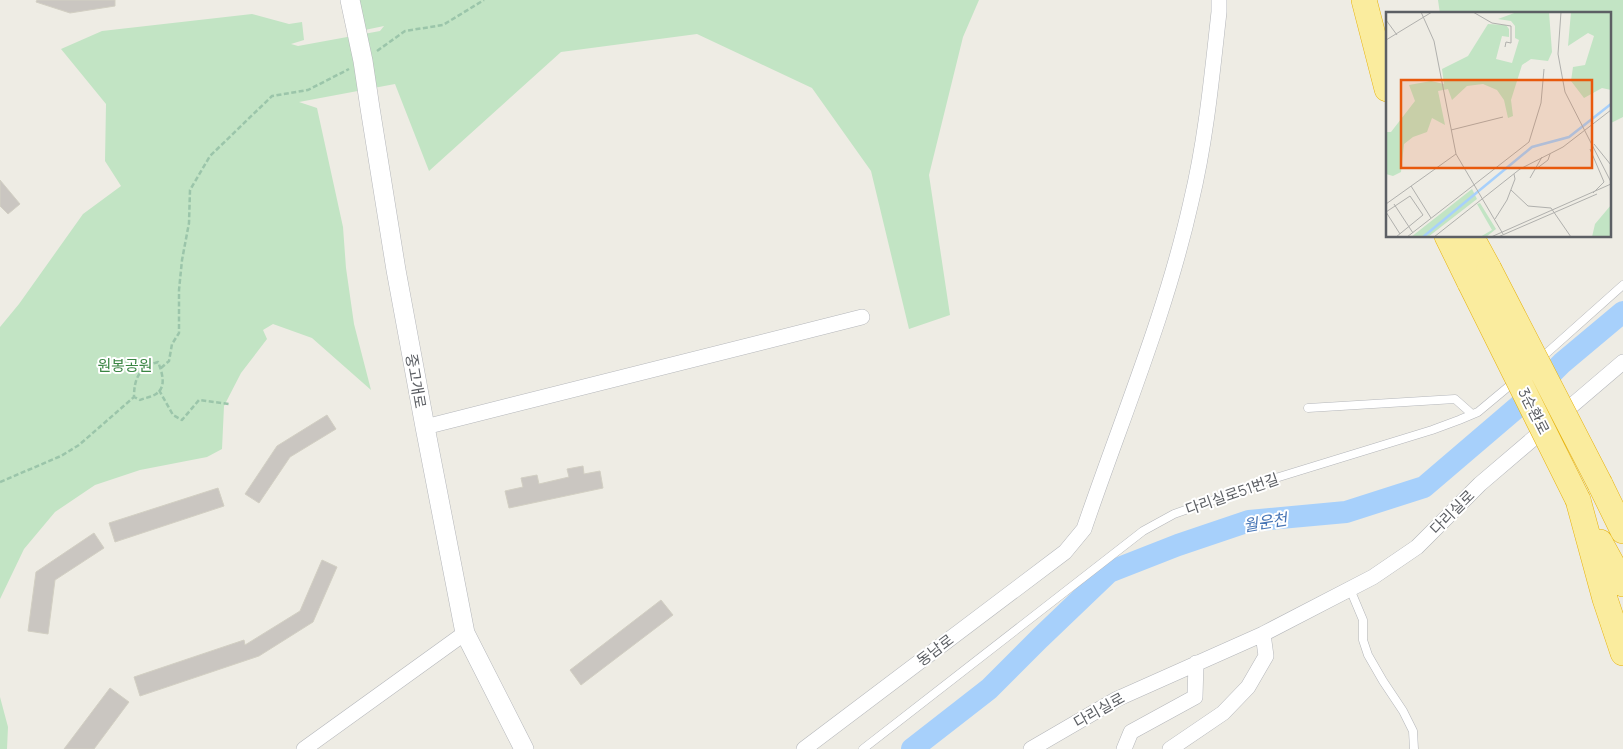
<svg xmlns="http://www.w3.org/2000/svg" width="1623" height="749" font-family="Manrope,'Noto Sans KR',sans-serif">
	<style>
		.green { fill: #c2e4c4 }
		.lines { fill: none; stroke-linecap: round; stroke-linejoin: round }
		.river { stroke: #a7d0fb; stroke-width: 22 }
		.building { fill: #cac6c1; stroke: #d2cfc3 }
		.service-casing { stroke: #b4b6ba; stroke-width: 9 }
		.minor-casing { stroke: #b4b6ba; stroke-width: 16 }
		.tertiary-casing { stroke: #b4b6ba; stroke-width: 20 }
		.trunk-casing { stroke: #e7b20b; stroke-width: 26 }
		.path { stroke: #9bc5aa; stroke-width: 2.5; stroke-dasharray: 5 2.5; stroke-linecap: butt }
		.service { stroke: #fff; stroke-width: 8 }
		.minor { stroke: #fff; stroke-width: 15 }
		.tertiary { stroke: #fff; stroke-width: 19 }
		.trunk { stroke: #faec9e; stroke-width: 25 }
		.trunk-bridge-casing { stroke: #e7b20b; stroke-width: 26; stroke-linecap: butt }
		.trunk-bridge { stroke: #faec9e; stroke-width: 25 }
		.labels { text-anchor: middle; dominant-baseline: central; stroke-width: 4; stroke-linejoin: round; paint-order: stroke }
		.park-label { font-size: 15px; fill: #3a8543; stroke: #fff }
		.street-label { font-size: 15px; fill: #5c5f64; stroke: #fff }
		.water-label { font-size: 16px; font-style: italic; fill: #4775b5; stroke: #fff }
		.inset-river { fill: none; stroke: #a7d0fb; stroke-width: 2.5 }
		.inset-road { fill: none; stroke: #b0b0ad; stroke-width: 1 }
		.view { fill: #e8590c; fill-opacity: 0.15; stroke: #e8590c; stroke-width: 2.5 }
		.inset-edge { fill: none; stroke: #5c5f64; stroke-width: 2.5 }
	</style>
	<rect width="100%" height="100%" fill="#eeece4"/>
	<path class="green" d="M356,0H979L963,37L929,175L950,315L909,329L871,171L812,88L697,34L561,52L429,171L395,84L299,102L317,108L343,227L346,268L354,324L371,390L312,338L273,324L263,330L267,339L241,373L224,406L222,449L207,457L140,470L95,485L55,512L24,549L0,599V327L19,304L83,214L121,186L105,161L106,104L61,49L102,31L252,14L289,24L302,22L304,40L291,44L298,46L380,31L384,26L360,31Z
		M1438,0H1623V117L1609,124V14H1440Z
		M0,697L8,727L7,749H0Z"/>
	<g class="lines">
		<path class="river" d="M912,749L989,689L1040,638L1109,572L1178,545L1249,521L1346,512L1424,487L1521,404L1562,363L1623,312"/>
	</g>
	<path class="building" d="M37,0H115V6L70,13L36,2Z
		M0,180L20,204L8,214L0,206Z
		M327,415L336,429L290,457L259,503L245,494L277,446Z
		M583,466L584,474L600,471L603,488L509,508L505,491L523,487L521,478L537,475L539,484L569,477L567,469Z
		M218,488L224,506L115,542L109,523Z
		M94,533L104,548L55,580L48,634L28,631L36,572Z
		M322,560L337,567L313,622L259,656L140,696L134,677L244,640L245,645L300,611Z
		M661,600L673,615L581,685L570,670Z
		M110,688L129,702L94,749H64Z"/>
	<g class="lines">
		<defs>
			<path id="service" d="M1540,359L1623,285
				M1308,408L1455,399L1472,414
				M1350,589L1363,620V640L1368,655L1383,681L1403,711L1413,731L1414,749
				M863,749L1143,531L1174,514L1279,477L1432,430L1459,420L1478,412L1514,382"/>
			<path id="minor" d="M425,427L862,317
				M304,749L465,633
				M804,749L1065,552L1084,529C1121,420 1166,314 1191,202C1206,140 1212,75 1219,12V0
				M1031,749L1117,699L1263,634L1373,577L1417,547L1480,484L1623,362
				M1124,749L1131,732L1195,697L1196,663
				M1170,749L1223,713L1248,687L1266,656L1263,634"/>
			<path id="tertiary" d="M350,0L363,61L370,108L396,270L425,427L465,633L524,749"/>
			<path id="trunk" d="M1364,0L1387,89
				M1447,236L1470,283
				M1471,236L1489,269
				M1600,484L1623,531
				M1578,500L1605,599L1623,653
				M1600,542L1623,584"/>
		</defs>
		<use href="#service" class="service-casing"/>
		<use href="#minor" class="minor-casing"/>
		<use href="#tertiary" class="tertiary-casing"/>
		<use href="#trunk" class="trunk-casing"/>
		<path class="path" d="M377,51L405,31L443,25L484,0
			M161,368L169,361L172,344L179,333V290L182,260L189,223L190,190L210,156L272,96L308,90L349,69
			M159,390L173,415L182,420L199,400L229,404
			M0,482L61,456L79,445L134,397C134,379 139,367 158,362C162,372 167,387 156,394C152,397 144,398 140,400L134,397"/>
		<use href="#service" class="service"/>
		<use href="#minor" class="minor"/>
		<use href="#tertiary" class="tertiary"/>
		<use href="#trunk" class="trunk"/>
		<defs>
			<path id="trunk-bridge" d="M1489,269L1600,484
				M1470,283L1578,500"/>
		</defs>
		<use href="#trunk-bridge" class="trunk-bridge-casing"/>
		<use href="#trunk-bridge" class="trunk-bridge"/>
	</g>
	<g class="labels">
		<g class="park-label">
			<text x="125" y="365">원봉공원</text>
		</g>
		<g class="street-label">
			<text transform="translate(416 381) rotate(80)">중고개로</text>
			<text transform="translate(1534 411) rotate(63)">3순환로</text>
			<text transform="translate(1232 494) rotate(-19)">다리실로51번길</text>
			<text transform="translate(1452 512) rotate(-45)">다리실로</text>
			<text transform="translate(935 650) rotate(-37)">동남로</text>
			<text transform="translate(1099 710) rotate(-29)">다리실로</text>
		</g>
		<g class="water-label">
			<text transform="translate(1265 522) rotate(-9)">월운천</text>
		</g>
	</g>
	<g transform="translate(1386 12)">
		<rect width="225" height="225" fill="#eeece4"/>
		<path d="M131,0H163L166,40L162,49L145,47L136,53L125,88L127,104L122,106L118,88L111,78L97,72L81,74L66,88L62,77L52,79L59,113L46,106L41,120L27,125L18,132L15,160L7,164L0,162V120H5L29,89L23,73L45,69L58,72L56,57L82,44L102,12L120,13L123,17V25L116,24L110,47L126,51L133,28L129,26V14L125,9L112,7ZM185,0H225V78L216,76L198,86L185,69L187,55L199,53L208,24L202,21L182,34ZM86,177L91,187L42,225H25ZM94,191L110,217L100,225H94L106,218L91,192ZM225,193V225H206L209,212Z" fill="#c2e4c4"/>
		<path class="inset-river" d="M37,225L146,135L183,125L225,92"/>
		<path class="inset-road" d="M35,0L48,29L70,142L117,222M87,0L106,11L125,14V31L120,30L119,35M175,0L172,42L179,80L225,170M0,8L11,23M0,28L46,0M65,118L117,105M208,132L225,153M204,137L218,170L207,181M150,157L162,148L164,142M144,166L156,145M25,174L45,206M125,178L142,194L165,196L185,225M0,192L70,142M8,192L27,221M0,200L24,184L37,203L10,225M0,200L14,222M109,207L121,188L129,167L128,162M21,225L143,130L155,91L158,57M48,225L134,157L177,135L225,98M105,225L225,172M112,225L211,182"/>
		<path class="view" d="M15,68H206V156H15Z"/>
		<rect width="225" height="225" class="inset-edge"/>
	</g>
</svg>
